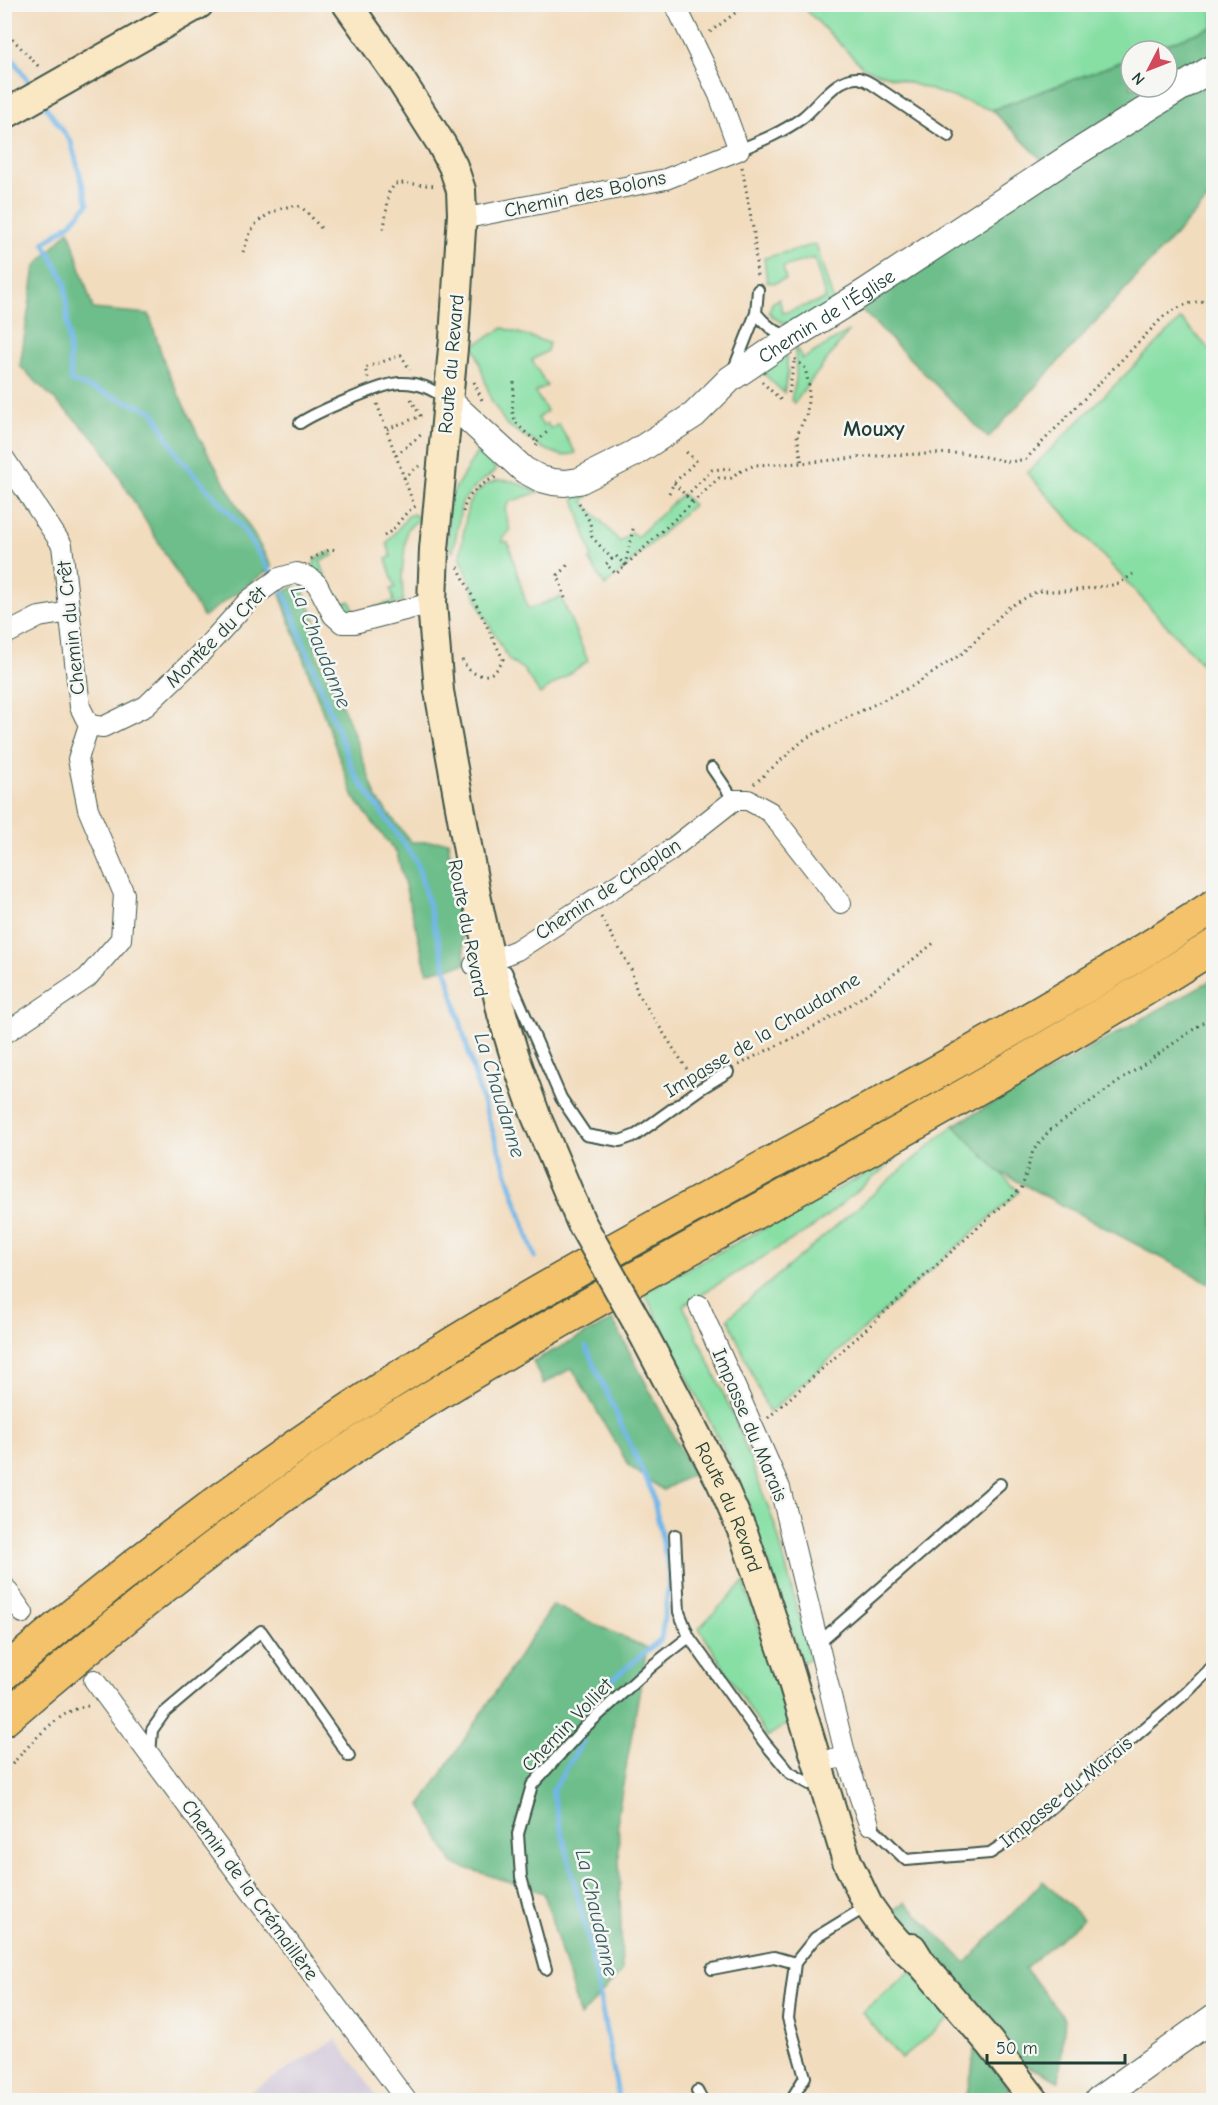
<svg xmlns="http://www.w3.org/2000/svg" width="1218" height="2105" font-family="'Comic Neue',sans-serif">
	<style>
		.industrial { fill: #cbbfd5 }
		.green { fill: #87dfa4; stroke: #538e6c; stroke-width: 1.5 }
		.forest { fill: #6dbe8a; stroke: #467e5f; stroke-width: 1.5 }
		.lines { fill: none; stroke-linecap: round; stroke-linejoin: round }
		.stream { stroke: #70b6e7; stroke-width: 5 }
		.service-casing { stroke: #3f5549; stroke-width: 14 }
		.minor-casing { stroke: #3f5549; stroke-width: 22 }
		.tertiary-casing { stroke: #3f5549; stroke-width: 28 }
		.secondary-casing { stroke: #3f5549; stroke-width: 32 }
		.motorway-casing { stroke: #3f5549; stroke-width: 36 }
		.path { stroke: #3f5549; stroke-width: 3; stroke-dasharray: 1.5 4.5; stroke-linecap: butt }
		.service { stroke: #fff; stroke-width: 10 }
		.minor { stroke: #fff; stroke-width: 20 }
		.tertiary { stroke: #fff; stroke-width: 26 }
		.secondary { stroke: #fae7c3; stroke-width: 28 }
		.motorway { stroke: #f3c26a; stroke-width: 33 }
		.secondary-bridge-casing { stroke: #3f5549; stroke-width: 32; stroke-linecap: butt }
		.secondary-bridge { stroke: #fae7c3; stroke-width: 28 }
		.labels { text-anchor: middle; dominant-baseline: central; stroke-width: 5; stroke-linejoin: round; paint-order: stroke }
		.street-label { font-size: 20px; fill: #1f3d34; stroke: #f6f6f2 }
		.water-label { font-size: 21px; font-style: italic; fill: #335b61; stroke: #f6f6f2 }
		.quarter-label { font-size: 22px; font-weight: bold; fill: #1f3d34; stroke: #f6f6f2 }
	</style>
	<rect width="100%" height="100%" fill="#f6f6f2"/>
	<filter id="ink" filterUnits="userSpaceOnUse"><feTurbulence type="fractalNoise" baseFrequency=".0167" numOctaves="2"/><feDisplacementMap in="SourceGraphic" scale="12" xChannelSelector="R" yChannelSelector="G"/><feConvolveMatrix kernelMatrix="1 2 1 2 8 2 1 2 1" color-interpolation-filters="sRGB"/></filter>
	<filter id="wash" filterUnits="userSpaceOnUse"><feTurbulence type="fractalNoise" baseFrequency=".008" numOctaves="4" result="noise"/><feDisplacementMap in="SourceGraphic" scale="24" xChannelSelector="R" yChannelSelector="G"/><feGaussianBlur stdDeviation="1.35" result="paint"/><feColorMatrix in="noise" values="0 0 0 0 0 0 0 0 0 0 0 0 0 0 0 0 0 1.4 0 .05"/><feComposite in="paint" operator="in"/></filter>
	<g filter="url(#wash)">
		<rect width="100%" height="100%" fill="#f2dcbe"/>
		<path class="industrial" d="M336,2039L380,2100H236L310,2055Z"/>
		<path class="green" d="M801,5H1213V27L1148,51H1131V58L992,110L864,68Z
			M816,244L834,303L790,325C781,322 774,320 769,312L772,303L779,299L783,313L826,299L814,258L783,267L786,279L774,283L767,282L764,258Z
			M1181,319L1213,353V676L1027,473Z
			M503,328L549,343L547,351L532,360L547,386L535,392L547,411L538,418L543,426L547,423L551,429L558,424L576,453L563,456L544,449L506,424L491,400L474,345Z
			M849,331L794,403L791,400L796,379L795,346L803,359Z
			M786,354L788,373L784,393L763,373V369Z
			M479,449C486,456 495,461 495,471L475,487L462,502L453,552L448,545V500Z
			M498,480L513,481L539,492L509,502L505,510L510,531L503,537V542H508L528,609L561,597L588,661L540,694L523,669L509,660L482,612L460,556L468,505L476,493L487,484Z
			M591,493L583,501L620,542L631,532L637,537L682,494L693,505L605,586L589,559L592,557L574,498Z
			M413,514L417,516L418,520L407,529L402,573L403,601C383,608 353,626 335,610C330,605 327,596 324,589C319,578 312,571 315,559L330,552L334,555L320,561L336,606L350,601L355,614L394,601L391,589L395,587L386,559L391,557L387,543L408,516Z
			M954,1125L1019,1192L769,1413L728,1318Z
			M898,1157L815,1226L683,1305L735,1419L776,1528L810,1659L802,1663L740,1481L644,1292Z
			M744,1582L790,1722L767,1737L699,1628Z
			M911,1971L950,2018L901,2059L862,2012Z"/>
		<path class="forest" d="M1213,27V194L988,438L859,307L1045,163L992,110L1131,58V87H1167V51H1148Z
			M69,230L93,309L149,314L166,368L200,439L272,567L203,617L99,443L20,366L35,267Z
			M293,587L303,590L315,620L316,652L348,718L377,799L411,842L448,841L466,964L427,972L397,854L354,798L280,594Z
			M1213,979V1285L998,1171L954,1125Z
			M613,1320L693,1474L663,1490L629,1466L572,1368L543,1384L533,1361Z
			M553,1605L647,1648L618,1813L622,1971L580,2017L544,1893L453,1864L421,1805Z
			M1043,1881L1083,1919L1025,1968L1065,2019L1059,2081L1009,2057L999,2063L1012,2100H962C973,2088 975,2039 977,2022L892,1912L905,1902L966,1963Z"/>
		<g class="lines">
			<path class="stream" d="M4,47L33,88
				M43,103L71,142L88,204L71,223L44,243L65,281L71,381L153,411L178,456L241,526L273,576
				M278,584L286,597L355,775L417,862L478,1087L535,1257
				M586,1347L652,1492L670,1575L661,1639L589,1699
				M583,1741L552,1792L590,1946L619,2100"/>
		</g>
	</g>
	<g filter="url(#ink)">
		<g class="lines">
			<defs>
				<path id="service" d="M739,150C761,141 783,132 802,118C818,106 836,76 859,78C863,79 869,82 872,84L949,136
					M758,290L756,313C766,325 774,332 789,336
					M733,371L756,313
					M300,423C316,412 382,384 399,383C419,382 432,389 446,399
					M712,768L734,800
					M502,969L506,971L561,1098L586,1135L620,1141L636,1135L700,1089L728,1072
					M675,1535L679,1612L689,1637L764,1742L790,1773L810,1784L823,1785
					M817,1644L1000,1484
					M150,1754L152,1730L164,1713L261,1631L349,1756
					M869,1824L906,1860L990,1853L1024,1831L1187,1692L1214,1665
					M546,1969L521,1877L518,1834L532,1785L584,1728L652,1666L689,1637
					M712,1969L774,1957L795,1963
					M697,2091L702,2100
					M791,2100L805,2077L788,2018L795,1963L815,1938L869,1905"/>
				<path id="minor" d="M462,214L472,217L487,214L666,179L739,150L719,95L675,4
					M4,458L62,545L80,707L89,725L78,759L88,809L124,894L121,939L87,978L4,1034
					M4,635L39,617L70,612
					M89,725L103,727L146,706L199,655L249,600L279,578L297,573L309,577L317,584L333,615L342,623H354L432,603
					M474,965L490,961L517,950L668,852L734,800H748L770,812L841,903
					M699,1305L780,1488L846,1757
					M4,1586L23,1613
					M94,1680L406,2100
					M833,1759L846,1757L869,1824"/>
				<g id="tertiary">
					<path id="s1" d="M448,400L524,470L541,479L553,482L565,483L579,481L633,454L694,415L730,379L792,337L865,292L1071,156L1214,67"/>
					<path d="M1098,2100L1214,2017"/>
				</g>
				<g id="secondary">
					<path d="M347,4L400,79L442,145L453,166L461,190L462,214L454,338L434,549L432,603L439,691L476,895L502,1014L515,1057L536,1116L581,1222"/>
					<path d="M4,115L199,4"/>
					<path id="s2" d="M637,1322L721,1482L744,1535L787,1663L847,1861L868,1905L883,1926L897,1942L922,1964"/>
					<path d="M912,1948L922,1964L990,2043L1034,2100"/>
				</g>
				<path id="motorway" d="M4,1673C141,1555 280,1451 433,1356C549,1283 670,1219 790,1153C934,1075 1077,995 1214,906
					M4,1719C123,1616 245,1518 376,1432C563,1312 761,1212 953,1102C1041,1052 1128,1000 1214,946"/>
			</defs>
			<use href="#service" class="service-casing"/>
			<use href="#minor" class="minor-casing"/>
			<use href="#tertiary" class="tertiary-casing"/>
			<use href="#secondary" class="secondary-casing"/>
			<use href="#motorway" class="motorway-casing"/>
			<path class="path" d="M4,30L41,69
				M710,32L747,4
				M742,167L754,234L757,276
				M384,229L389,192L395,184L404,183L436,186
				M243,252C247,242 250,229 258,222C266,214 292,201 302,208C309,213 315,222 322,229
				M795,359L805,368L809,386L807,413L797,435L802,463
				M368,378L365,368L401,355L410,370
				M474,382L482,400
				M514,382C512,420 507,417 537,442L536,450
				M762,382L782,401
				M789,393L794,362
				M411,399L422,419
				M377,404L414,505
				M387,429L421,416
				M537,442L548,431
				M396,455L422,434
				M404,478L419,466
				M674,483L692,502
				M669,493L674,483L696,461L683,449
				M686,496L712,470L729,468L731,469
				M579,503L590,522L592,537L612,559L616,556L625,565L634,525
				M463,512C466,494 482,483 498,476
				M384,536C398,528 402,513 416,506
				M311,559L331,549L338,550
				M612,559L606,564L616,574L719,478H731L737,473L755,465L802,463L886,455L965,453L1010,462L1026,459L1164,316C1180,306 1194,299 1214,302
				M458,567L503,659C495,682 469,680 461,657
				M565,598L558,575L565,569L569,562
				M754,784L806,738L914,685L963,653L1009,607L1038,591H1070L1119,584L1133,574
				M601,917L631,969L637,992L692,1077
				M739,1065C767,1049 798,1037 826,1020C865,997 900,970 935,942
				M768,1418L1015,1194L1022,1187L1033,1151L1050,1130L1214,1015
				M4,1773C25,1751 58,1707 90,1706"/>
			<use href="#service" class="service"/>
			<use href="#minor" class="minor"/>
			<use href="#tertiary" class="tertiary"/>
			<use href="#secondary" class="secondary"/>
			<use href="#motorway" class="motorway"/>
			<defs>
				<path id="secondary-bridge" d="M581,1222L637,1322"/>
			</defs>
			<use href="#secondary-bridge" class="secondary-bridge-casing"/>
			<use href="#secondary-bridge" class="secondary-bridge"/>
		</g>
	</g>
	<g class="labels">
		<g class="street-label">
			<text transform="translate(585 194) rotate(-12)">Chemin des Bolons</text>
			<text stroke="none"><textPath href="#s1" startOffset="460">Chemin de l'Église</textPath></text>
			<text transform="translate(451 364) rotate(-85)">Route du Revard</text>
			<text transform="translate(71 628) rotate(-96)">Chemin du Crêt</text>
			<text transform="translate(216 637) rotate(-45)">Montée du Crêt</text>
			<text transform="translate(608 889) rotate(-33)">Chemin de Chaplan</text>
			<text transform="translate(468 928) rotate(79)">Route du Revard</text>
			<text transform="translate(762 1035) rotate(-31)">Impasse de la Chaudanne</text>
			<text transform="translate(750 1425) rotate(67)">Impasse du Marais</text>
			<text stroke="none"><textPath href="#s2" startOffset="207">Route du Revard</textPath></text>
			<text transform="translate(567 1725) rotate(-46)">Chemin Volliet</text>
			<text transform="translate(1066 1792) rotate(-39)">Impasse du Marais</text>
			<text transform="translate(250 1890) rotate(54)">Chemin de la Crémaillère</text>
		</g>
		<g class="water-label">
			<text transform="translate(321 647) rotate(68)">La Chaudanne</text>
			<text transform="translate(500 1095) rotate(73)">La Chaudanne</text>
			<text transform="translate(597 1913) rotate(77)">La Chaudanne</text>
		</g>
		<g class="quarter-label">
			<text x="874" y="429">Mouxy</text>
		</g>
	</g>
	<rect width="1218" height="2105" fill="none" stroke="#f6f6f2" stroke-width="24"/>
	<g transform="translate(1149 69) rotate(228)"><circle r="28" fill="#f6f6f2" stroke="#a0aca6" stroke-width="1.5"/>
	<path d="M0-4.5L10 22L0 15L-10 22Z" fill="#d1495b"/>
	<text y="-9" font-size="16" font-weight="bold" text-anchor="middle" fill="#1f3d34">N</text>
	</g>
	<path d="M987 2054v9h138v-9" fill="none" stroke="#1f3d34" stroke-width="3"/>
	<text x="996" y="2054" font-size="18" fill="#1f3d34" stroke="#f6f6f2" stroke-width="4.5" paint-order="stroke">50 m</text>
</svg>
